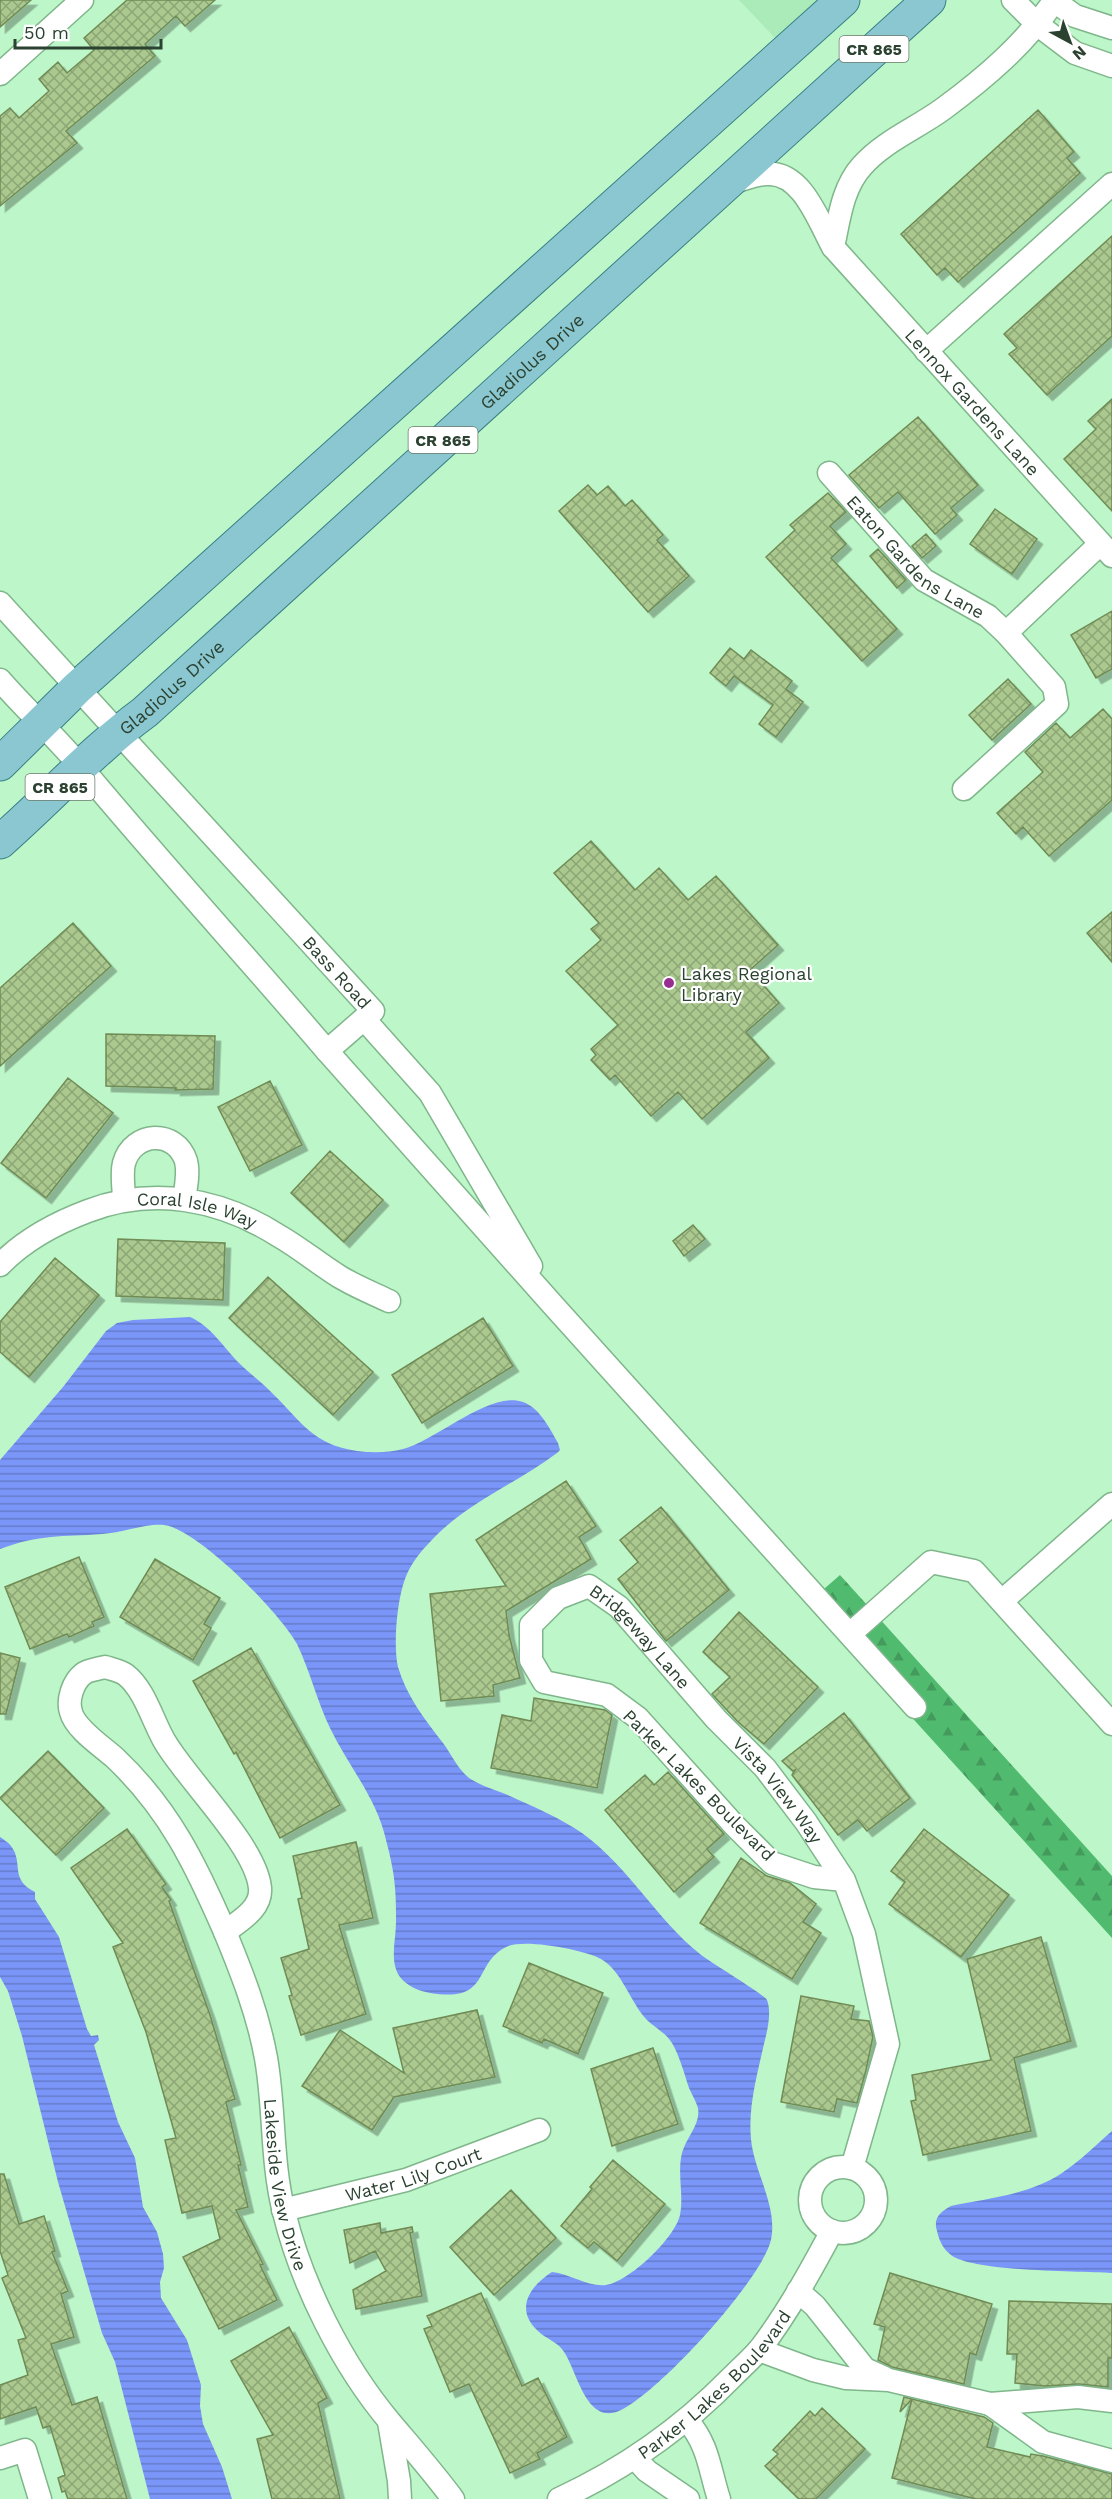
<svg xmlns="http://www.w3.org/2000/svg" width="1112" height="2499" font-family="'Work Sans',sans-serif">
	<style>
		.built { fill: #abebb9 }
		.forest { fill: url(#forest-firs) }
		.water { fill: url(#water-rules) }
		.building { fill: url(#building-cross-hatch); stroke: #708b55; stroke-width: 1.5; filter: url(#shadow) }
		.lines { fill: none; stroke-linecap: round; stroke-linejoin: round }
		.street-casing { stroke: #7fb68b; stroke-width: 25 }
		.primary-casing { stroke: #378085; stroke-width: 35 }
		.street { stroke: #fff; stroke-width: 22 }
		.primary { stroke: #8bc7d1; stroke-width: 33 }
		.poi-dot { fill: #972e91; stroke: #fff; stroke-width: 2 }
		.labels { text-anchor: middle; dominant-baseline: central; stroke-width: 4.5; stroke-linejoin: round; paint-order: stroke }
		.shield { fill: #fff; stroke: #6b7b6e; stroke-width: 1.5 }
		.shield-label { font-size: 16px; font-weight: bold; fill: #2b4230 }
		.street-label { font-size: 18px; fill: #2b4230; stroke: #fff }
		.poi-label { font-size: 18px; fill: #2b4230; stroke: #fff; text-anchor: start }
	</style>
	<defs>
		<pattern id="forest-firs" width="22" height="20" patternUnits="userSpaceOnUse" patternTransform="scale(1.5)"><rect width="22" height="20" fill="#50bb6f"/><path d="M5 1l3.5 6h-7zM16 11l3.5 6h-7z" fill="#439a5c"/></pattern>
		<pattern id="water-rules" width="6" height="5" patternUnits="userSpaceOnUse" patternTransform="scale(1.5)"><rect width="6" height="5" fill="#7b96f9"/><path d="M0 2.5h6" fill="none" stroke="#657cca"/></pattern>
		<pattern id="building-cross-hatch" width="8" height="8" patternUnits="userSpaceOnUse" patternTransform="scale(1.5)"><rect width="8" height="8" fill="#abc98f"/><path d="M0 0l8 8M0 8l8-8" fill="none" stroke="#8ba575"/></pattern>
		<filter id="shadow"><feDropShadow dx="5.5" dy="5.5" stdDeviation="0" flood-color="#0004"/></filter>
	</defs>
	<rect width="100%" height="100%" fill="#bdf6c8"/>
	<path class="built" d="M739,0H826L779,42Z"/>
	<path class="forest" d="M840,1575L1112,1876V1938L808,1603Z"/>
	<path class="water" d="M190,1317C211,1326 223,1347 239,1363C250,1374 263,1383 273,1394C303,1423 312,1444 357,1451C372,1453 388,1453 403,1449C437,1440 490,1390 523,1402C540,1408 550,1429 558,1443L560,1450L557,1453C517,1483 463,1505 430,1542C420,1552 410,1565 405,1579C397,1600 393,1645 398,1667C406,1695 425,1720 443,1743C452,1755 457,1768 469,1778C481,1786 496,1790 510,1796C534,1807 560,1818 582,1833C630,1868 656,1919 700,1954C711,1963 764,1994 767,2000C772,2013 767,2032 764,2044C757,2075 748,2107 751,2139C754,2172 778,2206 771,2240C761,2281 659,2392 621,2410C584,2428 577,2365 561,2348C555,2341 545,2338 538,2331C514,2309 530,2286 552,2272C570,2274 588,2287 606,2285C629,2282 675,2238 680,2215C684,2195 677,2173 682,2153C686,2138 701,2124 698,2108C696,2101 692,2095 689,2088C684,2073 680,2057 672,2043C665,2032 655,2028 647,2020C630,2002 622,1971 601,1959C585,1950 523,1938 506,1947C472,1964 492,2003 430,1993C419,1991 407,1986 400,1977C389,1961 396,1940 396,1922C396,1911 396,1899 395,1888C394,1872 390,1855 386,1840C377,1798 348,1766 330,1728C317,1701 310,1671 297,1644C281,1614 198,1529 164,1525C147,1523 121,1533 102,1534C62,1537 40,1534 0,1549V1460L63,1387L106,1331L117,1323L133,1320Z
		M0,1837C3,1839 9,1843 11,1846C24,1863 9,1879 35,1892V1899L59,1937L87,2029L91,2036L98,2035L99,2040L94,2045L118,2122L135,2158L143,2207L157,2232L163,2254L164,2268L160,2282L161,2298L187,2340L201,2385L200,2406L203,2424L222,2467L232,2499H150L115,2362L102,2333L58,2182L22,2036L8,1991L0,1977Z
		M1112,2131V2273C1080,2271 973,2272 951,2255C943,2249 939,2240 937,2231C933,2218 940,2212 951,2206C988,2198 1029,2195 1062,2173C1080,2161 1096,2145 1112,2131Z"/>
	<path class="building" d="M0,0H31L0,27Z
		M127,0H215L185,26L176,16L145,44L155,56L66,131L77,143L0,206V116L10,108L19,118L49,91L39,79L58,62L67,73L94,50L84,38Z
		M1038,110L1074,152L1067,158L1080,173L958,282L945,268L937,275L901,234Z
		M1112,236V336L1047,395L1009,354L1017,348L1004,334Z
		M1112,399V511L1064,459L1096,429L1088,421Z
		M918,417L978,485L951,508L957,515L935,534L898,492L879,508L849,475Z
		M588,485L597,495L608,486L625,506L632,500L663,535L657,540L689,576L648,612L559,511Z
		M828,493L846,512L830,526L846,544L831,558L897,629L862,661L766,557L795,530L790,525Z
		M995,509L1037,539L1012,574L970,544Z
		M926,534L936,546L922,558L912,546Z
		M878,549L906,580L897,588L870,556Z
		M1112,611V669L1096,678L1071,635Z
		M730,648L744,659L751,650L792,681L786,689L803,702L776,737L759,724L773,705L734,676L726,686L710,673Z
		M1008,679L1031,704L992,740L969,715Z
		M1103,709L1112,719V800L1049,856L1023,827L1016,834L997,813L1043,772L1025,752L1056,723L1070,738Z
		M591,841L635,890L659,868L688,900L716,876L778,945L750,970L779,1003L746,1032L769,1058L702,1119L678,1092L651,1116L615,1075L610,1080L591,1060L596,1055L591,1049L618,1025L566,971L601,940L591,929L599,923L554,873Z
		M1112,912V962L1087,933Z
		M73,923L111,966L0,1066V988Z
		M106,1034L215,1036L213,1089L175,1090L176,1088L106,1086Z
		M68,1078L113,1113L46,1198L1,1163Z
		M270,1081L302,1145L250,1171L218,1107Z
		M330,1151L383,1200L344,1242L291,1193Z
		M693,1225L705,1239L684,1256L673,1241Z
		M118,1239L225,1243L223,1300L116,1296Z
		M55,1258L99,1295L29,1377L0,1352V1322Z
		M268,1277L373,1372L333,1415L229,1318Z
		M483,1318L513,1366L422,1423L392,1375Z
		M566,1481L596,1526L579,1537L591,1559L506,1611L509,1635L520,1678L493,1685L494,1696L441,1701L430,1594L506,1586L476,1540Z
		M661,1507L729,1590L666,1641L618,1579L638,1562L620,1540Z
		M79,1557L104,1617L92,1622L94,1626L69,1637L67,1634L30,1649L5,1587Z
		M155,1559L220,1598L204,1624L211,1628L193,1660L120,1617Z
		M739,1612L818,1687L764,1744L737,1721L712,1694L730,1677L703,1652Z
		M251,1648L340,1805L280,1838L236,1752L234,1754L193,1681Z
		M0,1653L20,1658L6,1714H0Z
		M534,1698L605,1710L612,1715L597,1788L491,1768L502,1715L531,1721Z
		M844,1713L910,1798L867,1831L858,1820L838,1835L792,1775L795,1770L793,1771L782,1761Z
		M48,1751L104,1808L56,1855L0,1798Z
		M668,1772L724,1834L707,1849L714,1857L674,1892L605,1810L645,1775L654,1785Z
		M127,1829L166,1884L162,1887L171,1900L169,1901L210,2015L235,2099L226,2102L241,2165H238L248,2207L236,2210L263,2264L260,2265L277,2300L219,2329L183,2257L220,2239L212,2206L182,2213L165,2140L176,2138L146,2032L113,1947L123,1943L71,1868Z
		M924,1829L1009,1895L961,1957L889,1904L905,1882L891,1871Z
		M356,1842L373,1918L339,1925L366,2014L301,2035L289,1996L292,1995L281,1958L309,1949L298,1899L302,1898L293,1856Z
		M741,1858L767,1876L790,1883L816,1904L803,1922L821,1933L792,1979L700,1923Z
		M1041,1937L1071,2041L1014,2058L1031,2131L923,2155L911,2101L916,2100L912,2075L991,2060L967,1959Z
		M529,1963L603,1993L578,2054L544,2039L542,2043L503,2026Z
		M801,1996L854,2006L851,2019L869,2021L873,2036L866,2070L857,2103L837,2099L834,2112L781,2102Z
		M477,2010L495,2077L394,2097L372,2130L302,2086L340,2030L404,2073L393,2028Z
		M653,2048L678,2124L612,2146L591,2069Z
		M613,2160L665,2204L617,2261L594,2242L588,2248L561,2226L592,2189L590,2187Z
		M0,2174H4L19,2224L44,2216L55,2251L52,2252L68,2291L61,2294L74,2337L51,2344L72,2405L97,2397L127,2499H68L65,2491L62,2492L58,2478L65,2475L50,2426L43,2428L36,2407L0,2419V2385L28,2375L18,2340L26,2338L2,2278L8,2275L0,2251Z
		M511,2190L556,2238L494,2295L450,2247Z
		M380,2223L381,2233L412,2227L413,2232L410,2233L422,2296L356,2309L353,2290L386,2271L375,2251L350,2263L344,2230Z
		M890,2273L992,2304L976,2355L970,2353L964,2384L892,2367L878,2360L885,2327L874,2324Z
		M481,2293L522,2386L538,2378L567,2437L537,2453L540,2459L510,2473L469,2384L450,2392L424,2329L432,2326L427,2316Z
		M1009,2301L1112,2304V2358H1108V2387L1079,2384L1045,2386L1015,2383L1017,2354H1007Z
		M289,2327L327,2398L318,2403L340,2499H272L257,2439L273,2435L231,2361Z
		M904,2397L984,2417L993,2423L987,2447L1030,2457L1031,2454L1043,2456L1112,2474V2499H976L892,2478L912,2399L900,2412Z
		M822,2408L865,2449L816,2499H799L765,2466L778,2454L773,2450L810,2411L815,2416Z"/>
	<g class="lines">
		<defs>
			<g id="street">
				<path d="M1013,0L1038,25L1075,53L1112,66"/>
				<path d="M1053,0L1075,16L1112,28"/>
				<path d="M0,74L82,0"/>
				<path id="s1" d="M730,183C742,180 755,174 767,174C802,171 819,222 833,247L1112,556"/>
				<path d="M833,247C839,220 842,188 862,166C884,141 917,128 943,109C985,78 1025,44 1054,1"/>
				<path d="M926,351L1112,184"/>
				<path id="s2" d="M829,473L924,580L988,616L1006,633L1054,687L1057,704L964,789"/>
				<path id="s3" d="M0,603L373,1011L327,1051C246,956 161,863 81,767C56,737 26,710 0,680"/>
				<path d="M1006,633L1100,544"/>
				<path d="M364,1019L430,1093L531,1266"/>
				<path d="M327,1051L552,1304L915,1707"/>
				<path d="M124,1200C124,1188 121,1175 124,1163C133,1131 176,1129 186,1161C189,1173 186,1187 184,1199"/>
				<path id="s4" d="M0,1265C24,1240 56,1223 88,1211C154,1186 221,1199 279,1236C300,1248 319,1264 340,1277C355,1286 372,1293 389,1301"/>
				<path d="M1002,1601L1112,1504"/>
				<path d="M850,1634L931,1562L974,1571L1112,1724"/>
				<path d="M105,1667C111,1669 121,1671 126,1675C145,1690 153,1722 165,1742C188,1781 256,1846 260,1888C262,1909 239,1921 225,1932C196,1865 169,1809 115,1758C103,1747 75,1729 71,1712C67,1700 73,1682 83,1674C88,1670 98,1669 105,1667Z"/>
				<path id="s5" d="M844,1880L814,1877L772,1863L734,1825L638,1718L607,1695L544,1682L531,1660V1625L558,1598L589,1586L619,1607L716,1719L765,1768L806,1822L844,1880L864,1934L888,2044L852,2168"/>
				<path id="s6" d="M225,1932C242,1973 258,2014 266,2058C275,2109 271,2161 284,2212C301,2283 342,2365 390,2422C411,2447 433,2472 453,2499"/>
				<circle cx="843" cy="2200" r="33"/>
				<path id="s7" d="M283,2210L406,2180L539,2130"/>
				<path d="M798,2291L815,2306L865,2369L885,2378"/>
				<path d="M759,2350L813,2370L846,2378L889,2380L990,2404L1078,2397L1112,2401"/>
				<path d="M990,2404L1043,2442L1112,2461"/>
				<path d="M687,2420C709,2446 709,2468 719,2499"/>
				<path d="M389,2422L399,2481L400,2499"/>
				<path d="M0,2458L25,2450L40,2499"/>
				<path d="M635,2458L647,2471L688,2499"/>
				<path id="s8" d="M559,2499C624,2469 681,2429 731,2378C740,2369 751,2359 760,2349C788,2312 810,2272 832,2231"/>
			</g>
			<g id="primary">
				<path d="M0,764L77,688L843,0"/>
				<path id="s9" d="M0,842C49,799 92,751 145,712L929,0"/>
			</g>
		</defs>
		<use href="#street" class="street-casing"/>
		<use href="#primary" class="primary-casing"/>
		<use href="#street" class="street"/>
		<use href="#primary" class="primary"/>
	</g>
	<circle class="poi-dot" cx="669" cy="983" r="6"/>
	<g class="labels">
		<g class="shield">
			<rect x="839.5" y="36" width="69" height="26" rx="4.5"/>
			<rect x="408.5" y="427" width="69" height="26" rx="4.5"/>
			<rect x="25.5" y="774" width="69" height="26" rx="4.5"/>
		</g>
		<g class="shield-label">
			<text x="874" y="49">CR 865</text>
			<text x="443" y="440">CR 865</text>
			<text x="60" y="787">CR 865</text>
		</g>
		<g class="street-label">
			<text stroke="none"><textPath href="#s9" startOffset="717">Gladiolus Drive</textPath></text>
			<text stroke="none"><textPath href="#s1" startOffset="351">Lennox Gardens Lane</textPath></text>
			<text stroke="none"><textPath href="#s2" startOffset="122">Eaton Gardens Lane</textPath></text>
			<text stroke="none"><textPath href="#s9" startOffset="231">Gladiolus Drive</textPath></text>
			<text stroke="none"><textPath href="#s3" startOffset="500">Bass Road</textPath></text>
			<text stroke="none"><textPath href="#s4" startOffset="216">Coral Isle Way</textPath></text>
			<text stroke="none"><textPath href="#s5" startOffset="579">Bridgeway Lane</textPath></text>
			<text transform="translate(699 1785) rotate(45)">Parker Lakes Boulevard</text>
			<text stroke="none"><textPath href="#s5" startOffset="786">Vista View Way</textPath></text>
			<text stroke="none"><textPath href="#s7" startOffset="135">Water Lily Court</textPath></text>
			<text stroke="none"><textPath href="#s6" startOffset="261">Lakeside View Drive</textPath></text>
			<text stroke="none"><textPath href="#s8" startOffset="195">Parker Lakes Boulevard</textPath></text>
		</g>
		<g class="poi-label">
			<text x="681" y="973">Lakes Regional<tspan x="681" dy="21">Library</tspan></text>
		</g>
	</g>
	<g transform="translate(1070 42) rotate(139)" stroke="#ffffff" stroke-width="4.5" paint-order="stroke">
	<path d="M0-4.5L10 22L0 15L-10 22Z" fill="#2b4230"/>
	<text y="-9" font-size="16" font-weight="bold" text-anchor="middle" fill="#2b4230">N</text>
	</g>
	<path d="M15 39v9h146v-9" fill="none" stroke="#2b4230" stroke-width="3"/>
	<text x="24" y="39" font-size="18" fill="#2b4230" stroke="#ffffff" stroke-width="4.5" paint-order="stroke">50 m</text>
</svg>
